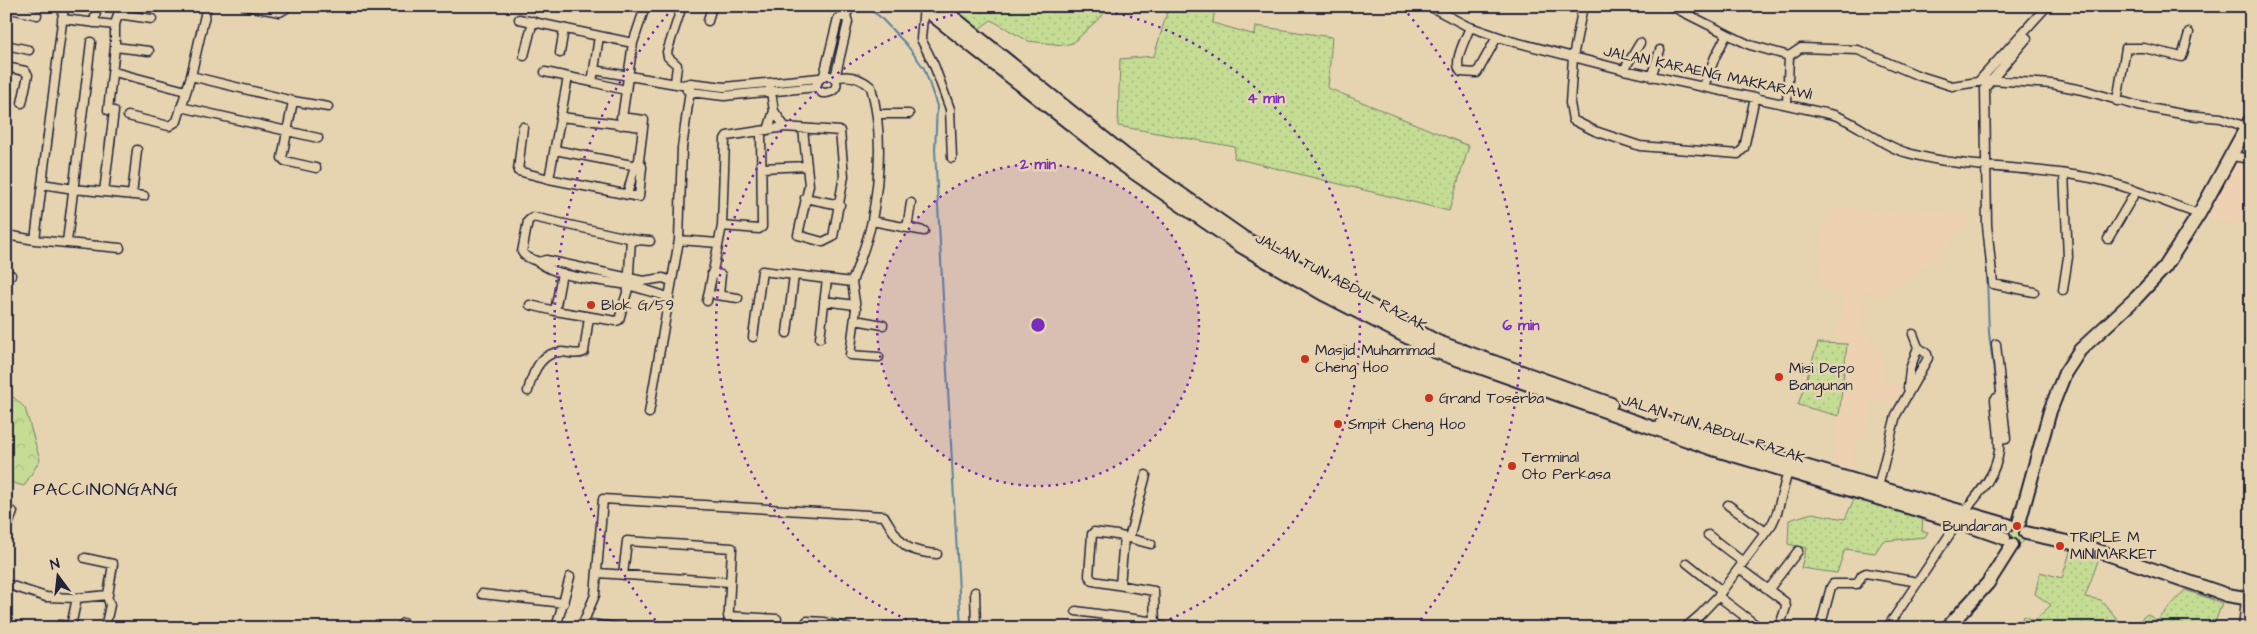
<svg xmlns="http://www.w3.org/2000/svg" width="2257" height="634" font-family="'Architects Daughter',sans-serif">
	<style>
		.built { fill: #eed0b2 }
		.grass { fill: url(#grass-dots); stroke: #737f67 }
		.forest { fill: url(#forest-crowns); stroke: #737f67 }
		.pitch { fill: #c4dc93; stroke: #737f67 }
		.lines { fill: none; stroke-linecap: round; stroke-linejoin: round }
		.stream { stroke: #59839d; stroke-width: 2 }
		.street-casing { stroke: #22223b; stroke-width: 11 }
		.primary-casing { stroke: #22223b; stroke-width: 16 }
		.street { stroke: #e6d4b1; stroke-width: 8 }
		.primary { stroke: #e6d4b1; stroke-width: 12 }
		.ring { fill: none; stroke: #7b2cbf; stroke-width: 2.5; stroke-dasharray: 2.5 5 }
		.poi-dot { fill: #c8321e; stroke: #e6d4b1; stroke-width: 2 }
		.labels { text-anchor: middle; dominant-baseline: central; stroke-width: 5; stroke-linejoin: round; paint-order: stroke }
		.street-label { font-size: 15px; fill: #22223b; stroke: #e6d4b1 }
		.poi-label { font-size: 15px; fill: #22223b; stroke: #e6d4b1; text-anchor: start }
		.quarter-label { font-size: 18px; letter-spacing: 1px; fill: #22223b; stroke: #e6d4b1 }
		.centre { fill: #7b2cbf; stroke: #e6d4b1; stroke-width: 2.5 }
		.ring-label { font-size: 15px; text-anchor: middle; font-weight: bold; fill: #7b2cbf; stroke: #e6d4b1; stroke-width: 5; stroke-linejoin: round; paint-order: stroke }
	</style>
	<defs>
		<pattern id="grass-dots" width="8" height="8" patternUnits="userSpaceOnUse" patternTransform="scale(1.25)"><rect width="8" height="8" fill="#c4dc93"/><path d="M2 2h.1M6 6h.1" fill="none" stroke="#a8bc80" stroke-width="1.8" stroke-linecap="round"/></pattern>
		<pattern id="forest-crowns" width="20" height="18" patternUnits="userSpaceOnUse" patternTransform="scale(1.25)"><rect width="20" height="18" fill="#c4dc93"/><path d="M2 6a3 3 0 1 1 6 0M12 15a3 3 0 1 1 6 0" fill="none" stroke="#a8bc80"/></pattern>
	</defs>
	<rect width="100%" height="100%" fill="#e6d4b1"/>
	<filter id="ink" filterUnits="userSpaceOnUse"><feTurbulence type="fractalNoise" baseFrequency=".02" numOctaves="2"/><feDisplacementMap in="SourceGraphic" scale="10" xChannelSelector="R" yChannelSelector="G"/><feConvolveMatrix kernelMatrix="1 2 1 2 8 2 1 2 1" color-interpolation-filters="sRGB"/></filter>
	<g filter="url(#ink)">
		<path class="built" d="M2235,160L2251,162V225L2204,218Z
			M1847,207L1883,213L1932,210L1955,215L1971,214L1969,222L1954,234L1941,254L1884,296L1862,290L1864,309L1861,330L1880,350L1886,383L1900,386L1894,404L1872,401L1864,440L1857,439L1852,470L1832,464L1846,354L1834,330L1840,327L1844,297L1821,288L1823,277L1818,273L1825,212Z"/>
		<path class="grass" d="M951,6H1112L1073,43L1063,45L1028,41L991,20L979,29Z
			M1169,6H1215L1213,23L1255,35L1256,26L1332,37L1328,88L1469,146L1449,211L1234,158L1235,147L1118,126L1120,59L1154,56Z
			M1818,343L1847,344L1839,416L1798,405Z
			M1854,499L1923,517L1922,531L1928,532L1925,537L1883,541L1875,553L1845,549L1837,573L1801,568L1806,548L1788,544L1789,520L1812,513L1845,519Z
			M2071,549L2099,558L2085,597L2101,600L2125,628H2016L2024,616L2034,621L2051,605L2035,594L2040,572L2062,578Z
			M2185,590L2222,603L2213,628H2130L2147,614L2157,621Z"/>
		<path class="forest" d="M6,390L25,408L40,460L24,486L6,481Z"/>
		<path class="pitch" d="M2008,525L2023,526C2029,535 2025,544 2015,546L2004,532Z"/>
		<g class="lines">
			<path class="stream" d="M864,6L879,16L906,44L924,68L937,106L935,150L961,628
				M1987,78L2011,52
				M1982,88V141
				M1986,250L1989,333L1997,395
				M1969,500L1991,467
				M1917,577L1932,554
				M1882,628L1910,586"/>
			<defs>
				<path id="street" d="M245,6L280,12L285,9L284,6
					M924,6L921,39L934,65L950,109L952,158
					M1429,6L1467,26L1511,41L1624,70L1834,115C1861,124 1881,146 1908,153C1964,169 2023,166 2080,176C2121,182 2160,201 2199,214
					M1583,6L1573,57L1570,103L1573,120L1595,131L1640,146L1738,154L1744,148L1755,97
					M1671,6L1727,34L1715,57L1704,86
					M6,8L37,15
					M62,19L115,25
					M519,19L599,36L594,70
					M708,21L712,6
					M94,23L97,6
					M1470,27C1466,39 1452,62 1461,72L1477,73L1497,37
					M1727,34L1750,45L1789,56L1787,104
					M599,36L633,43
					M2027,38L1985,88L1987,225L1993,284L2034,292
					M6,45L29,50
					M149,51L115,47V25L118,14L152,19
					M560,53L564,29
					M524,56L533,21
					M1789,56L1801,48L1858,50L1917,75L1952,86L1991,80L2052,84L2087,91L2138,106L2187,115L2221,118L2246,127
					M6,67L25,71L28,75L22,103
					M1624,70L1640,43
					M545,72L592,82L594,70L682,85L691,83L724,87L819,78
					M118,73L186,91
					M824,75C841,75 841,94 822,93L817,87V82L824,75L838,18L846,15L851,6
					M191,76L293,101L328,107
					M1651,77L1660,50
					M1979,81L2047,6
					M592,82L625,90
					M675,83L677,65L668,57L667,52L682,6
					M770,86L774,111L785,127
					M687,90L690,92L724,96L817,87
					M293,101L282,158L285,161L316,168
					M2117,101L2126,48H2144L2182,57L2189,33
					M181,107L318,138
					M877,114H909
					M128,116L169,126L177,121L191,76L207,6
					M561,117L643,127
					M621,125L633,43L643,13L642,9L634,6
					M523,127L518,171L549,179L568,77
					M768,130L774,111
					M555,150L642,167
					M2232,156L2251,159
					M762,168L807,166
					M549,179L639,197L642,167L639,160L644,120L621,117
					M42,184L74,189L144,196
					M104,192L114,111L108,110L115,47
					M132,195L137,150
					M627,195L635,166L638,162
					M805,198L840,205
					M872,221L924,231
					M722,226L759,229L762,227L761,132
					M907,228L911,203
					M6,235L35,240L64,6
					M2108,239L2136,191
					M35,240L120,248
					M679,240L718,243
					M650,241L637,240L533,217L528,221L522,252C526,259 532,258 538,262C558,278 601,280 627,285C641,288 655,293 668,297
					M67,242L91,42
					M6,247L8,235
					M538,262L546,260L643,281L663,278L671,281
					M562,273L555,311L616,321L619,320L628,289L631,239
					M712,273L721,275L719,295
					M6,274L11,275
					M852,282L856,309L850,355L879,357
					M2063,290L2068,257L2064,174
					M716,295L738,298
					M707,301L722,226L725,139L727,136L785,127L840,131L844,176L833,237L823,242L798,235L809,185L803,129
					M824,301L855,305
					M530,305L555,311
					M855,320L883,325
					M787,333L794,275
					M753,337L762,271L852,282C859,262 868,241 872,220C880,177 883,130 871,87C860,77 849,74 835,78L848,22L846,15
					M820,338L827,279
					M1996,344L2006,439L1999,440
					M1908,388L1910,369L1918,347
					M528,391C532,374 540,352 561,352C570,352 576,356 584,352L589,317
					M649,413L679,240L682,148L691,83
					M1878,487L1896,415L1928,358L1927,354L1918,347L1913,334
					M1728,505L1766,532
					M1963,513C1978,495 1997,474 1999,450C2000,433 1996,416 1995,399L2001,395
					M6,530L13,512
					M1708,535L1743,562
					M1129,538L1146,475
					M1151,544L1117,535L1094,532L1092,534L1089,576L1093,581L1154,591L1155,628
					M1687,563L1722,591
					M1739,568L1785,602L1786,607L1779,628
					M598,573L729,582
					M623,575L627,541L732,548L728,628
					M6,584L46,597L77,598L71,626L60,625L58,628
					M1120,585L1124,538
					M1769,589L1798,551
					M975,592L976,628
					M482,594L564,603
					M1718,596L1760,628
					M77,598L108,595L113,564L85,558
					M1076,611L1156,622
					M728,616L777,619
					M403,623V628
					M582,623L622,628
					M1156,625L1167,628
					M105,628L110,605L107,596
					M556,628L570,577
					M581,628L595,595L603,499L884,516C902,545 903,551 937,554
					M802,628L807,621L824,622L848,628
					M1685,628L1700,615L1718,596L1772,524L1777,513L1788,471
					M1739,628L1747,618
					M1820,628L1831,587L1833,584H1857L1862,575L1866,573L1918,582
					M1887,628L1958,522
					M2243,628L2246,599"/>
				<path id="primary" d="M921,6L1120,163L1239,245L1325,295L1434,351L1713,449L1958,522L2004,538
					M939,6L1125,155L1244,238L1438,342L1611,404
					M1663,422L1739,447L2008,525
					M2019,523L2050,411L2065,373L2080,350L2136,298L2165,267L2199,214L2251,119
					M2026,533L2081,545L2227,595L2251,599
					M1947,628L1988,583L2012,545"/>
			</defs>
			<use href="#street" class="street-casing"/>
			<use href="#primary" class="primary-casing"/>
			<use href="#street" class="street"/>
			<use href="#primary" class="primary"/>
		</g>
	</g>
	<circle cx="1038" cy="325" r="161" fill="#7b2cbf" fill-opacity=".12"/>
	<g class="ring">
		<circle cx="1038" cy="325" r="161"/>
		<path d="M928 628A322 322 0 0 1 990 7M1086 7A322 322 0 0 1 1148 628"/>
		<path d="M660 626A483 483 0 0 1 673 8M1403 8A483 483 0 0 1 1416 626"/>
	</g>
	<g class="poi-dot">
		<circle cx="591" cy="305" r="5"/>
		<circle cx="1305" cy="359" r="5"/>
		<circle cx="1779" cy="377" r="5"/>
		<circle cx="1429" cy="398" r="5"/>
		<circle cx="1338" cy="424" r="5"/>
		<circle cx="1512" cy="466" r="5"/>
		<circle cx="2017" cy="526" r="5"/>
		<circle cx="2060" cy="546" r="5"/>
	</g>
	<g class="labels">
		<g class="street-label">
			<text transform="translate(1708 73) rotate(12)">JALAN KARAENG MAKKARAWI</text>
			<text transform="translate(1341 282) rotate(28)">JALAN TUN ABDUL RAZAK</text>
			<text transform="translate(1713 429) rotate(18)">JALAN TUN ABDUL RAZAK</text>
		</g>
		<g class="poi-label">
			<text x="601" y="305">Blok G/59</text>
			<text x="1315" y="350">Masjid Muhammad<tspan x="1315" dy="17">Cheng Hoo</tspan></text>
			<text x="1789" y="368">Misi Depo<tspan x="1789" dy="17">Bangunan</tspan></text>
			<text x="1439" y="398">Grand Toserba</text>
			<text x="1348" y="424">Smpit Cheng Hoo</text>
			<text x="1522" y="457">Terminal<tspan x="1522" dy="17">Oto Perkasa</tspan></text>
			<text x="2007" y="526" text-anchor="end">Bundaran</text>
			<text x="2070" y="537">TRIPLE M<tspan x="2070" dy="17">MINIMARKET</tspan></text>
		</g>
		<g class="quarter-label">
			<text x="106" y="489">PACCINONGANG</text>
		</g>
	</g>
	<circle cx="1038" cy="325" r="8" class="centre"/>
	<g class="ring-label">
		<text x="1266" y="103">4 min</text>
		<text x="1038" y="169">2 min</text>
		<text x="1521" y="330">6 min</text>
	</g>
	<rect width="2257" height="634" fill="none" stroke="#e6d4b1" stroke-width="25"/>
	<rect x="12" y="12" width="2232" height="609" fill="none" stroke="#22223b" stroke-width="2" filter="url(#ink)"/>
	<g transform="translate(58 576) rotate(345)" stroke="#e6d4b1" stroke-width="4" paint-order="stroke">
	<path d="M0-4L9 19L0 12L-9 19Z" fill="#22223b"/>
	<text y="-8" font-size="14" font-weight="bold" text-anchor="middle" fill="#22223b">N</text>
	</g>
</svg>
